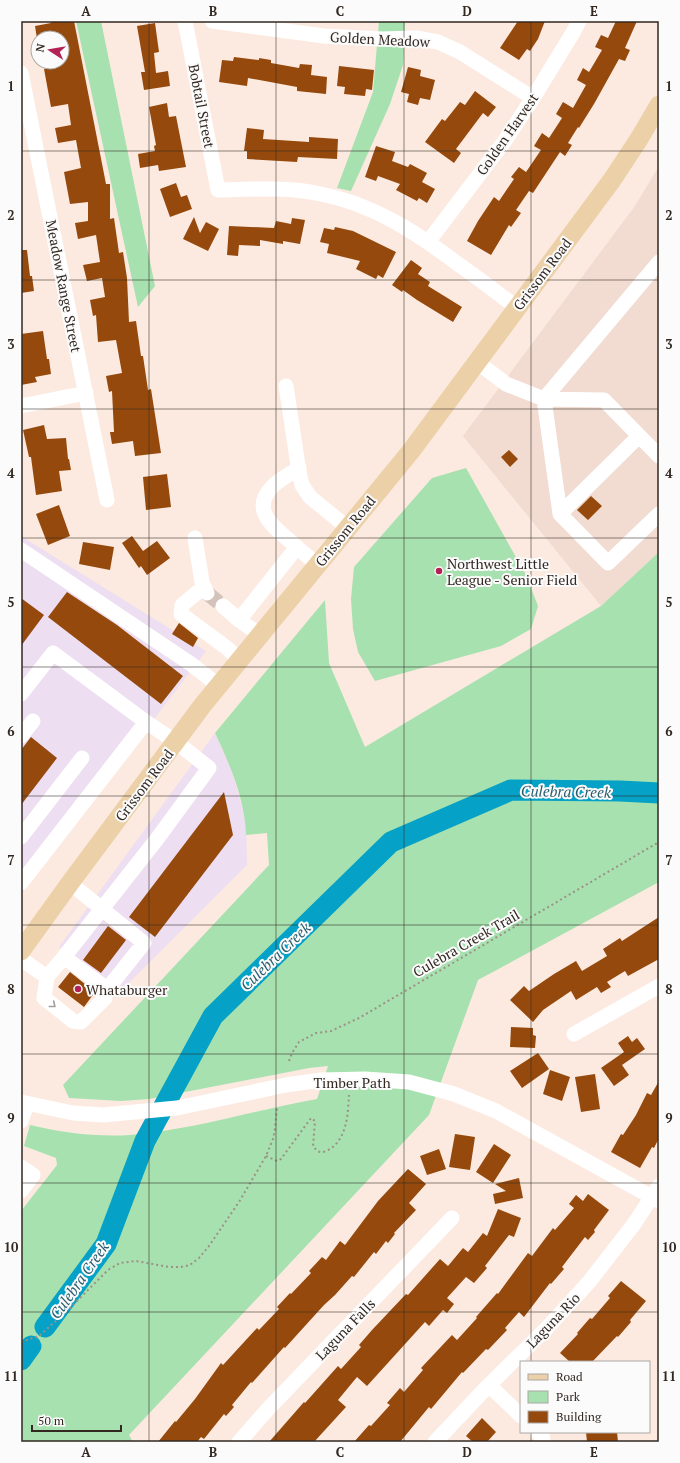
<svg xmlns="http://www.w3.org/2000/svg" width="680" height="1463" font-family="'PT Serif',serif">
	<style>
		.commercial { fill: #eedef1 }
		.industrial { fill: #f2dbd0 }
		.green { fill: #a6e1af }
		.lines { fill: none; stroke-linecap: round; stroke-linejoin: round }
		.river { stroke: #05a1c6; stroke-width: 21 }
		.building { fill: #95490c }
		.minor-tunnel { stroke: #d4c3ba; stroke-width: 15; stroke-dasharray: 15 8; stroke-linecap: butt }
		.path { stroke: #9e9087; stroke-width: 2; stroke-dasharray: 2 3; stroke-linecap: butt }
		.minor { stroke: #fff; stroke-width: 15 }
		.major { stroke: #ecd1a8; stroke-width: 19 }
		.oneway { stroke: #a39e9b }
		.grid { fill: none; stroke: #322821; stroke-width: 1; stroke-opacity: 0.55 }
		.poi-dot { fill: #b22255; stroke: #fbfbfb; stroke-width: 1.5 }
		.labels { text-anchor: middle; dominant-baseline: central; stroke-width: 4; stroke-linejoin: round; paint-order: stroke }
		.street-label { font-size: 14px; fill: #322821; stroke: #fbfbfb }
		.poi-label { font-size: 14px; fill: #322821; stroke: #fbfbfb; text-anchor: start }
		.water-label { font-size: 15px; font-style: italic; fill: #2b5e6e; stroke: #fbfbfb }
		.neatline { fill: none; stroke: #322821; stroke-width: 1.5 }
		.grid-label { font-size: 13px; text-anchor: middle; font-weight: bold; fill: #322821 }
	</style>
	<rect width="100%" height="100%" fill="#fceae0"/>
	<path class="commercial" d="M21,536L206,651L21,894Z
		M215,733L231,769L246,819L247,865L113,999V989L109,982L59,947Z"/>
	<path class="industrial" d="M659,166V552L601,606L463,436L635,206Z"/>
	<path class="green" d="M76,21H101L155,286L138,307Z
		M379,21H405L403,65L390,104L351,191L337,188L373,92Z
		M466,468L526,575L538,606L531,629L501,646L375,681L358,652L353,629L351,599L354,567L432,478Z
		M659,552V882L478,980L429,1115L129,1435L133,1442H21V1211L57,1165L56,1158L24,1146L30,1125C63,1133 97,1137 130,1135C193,1130 255,1110 317,1099L328,1066L309,1068L149,1099L121,1101L69,1098L63,1085L269,865L267,833L246,835C245,799 230,765 215,733L325,600L329,663L365,747L601,606Z"/>
	<g class="lines">
		<path class="river" d="M45,1327L106,1244L145,1141L213,1016L391,842L511,790L620,791L659,793
			M21,1360L31,1346"/>
	</g>
	<path class="building" d="M51,21H74L106,184H110V219L114,218L119,253L123,252L127,278L129,322L136,321L141,356H143L148,390L151,389L161,453L135,456L133,441L112,444L110,432H114L112,391L109,392L106,376L122,373L116,340L98,342L96,315L93,316L90,300L105,297L102,278L87,281L83,265L100,262L96,235L78,239L75,223L88,221V202L70,204L64,172L81,168L76,140L58,143L55,128L71,125L68,104L51,107L44,69L59,66L58,62H62V38H55L54,35L37,39L35,26L51,23Z
		M518,21H545L538,39L530,51L527,49L519,60L500,48Z
		M616,21H637L625,48L630,50L625,61L619,59L594,104L579,128L578,127L568,143L572,145L565,156L560,152L533,193L529,191L516,210L521,213L511,227L509,225L491,255L467,241L478,221L494,197L499,201L514,179L511,177L519,167L526,172L541,150L534,146L542,133L549,138L562,118L556,114L563,102L573,108L586,85L577,80L583,68L589,72L602,50L595,47L601,35L608,38Z
		M155,23L159,52L154,53L156,73L168,71L170,86L144,90L141,72H145L137,26Z
		M234,57L259,60V58L271,60V63L299,68L300,64L312,65L311,75L327,77L326,94L297,91V87L248,78L247,86L219,82L222,60L233,61Z
		M339,66L374,70L372,90L366,89L365,96L344,94L345,87L337,86Z
		M408,67L421,70L420,76L435,80L430,100L420,98L418,105L407,102L409,94L401,92Z
		M475,91L496,107L488,117L483,113L456,149L461,153L454,163L425,142L442,119L445,121L460,102L465,105Z
		M167,103L169,117L176,116L186,167L159,171L158,165L140,168L138,154L155,151L154,146L156,145L149,107Z
		M247,128L264,130L263,139L309,142V137L338,139L337,159L298,157L297,162L247,159V151H244Z
		M376,146L395,152L392,161L408,167L410,164L427,173L422,182L435,189L427,203L419,198L417,201L396,190L400,184L378,176L376,181L365,177Z
		M176,183L181,197L187,195L192,209L170,217L160,189Z
		M194,217L200,233L206,222L219,229L208,251L183,239Z
		M292,218L305,220L300,244L283,241V244L260,240V246L239,245L238,256L227,255L229,226L274,228L276,221L291,224Z
		M335,227L353,231L396,252L383,278L378,275L376,279L356,269L360,261L327,253L329,244L320,242L324,228L334,230Z
		M21,250H27L30,276H32L34,291L21,293Z
		M411,260L422,268L418,274L430,282L428,286L462,307L453,322L417,300L403,290L402,292L392,285Z
		M43,331L47,359H49L51,374L35,377L37,382L21,385V334Z
		M44,425L47,439L66,438L68,459H69L71,470L59,471L62,491L36,495L31,457H29L23,430Z
		M509,450L518,459L510,467L501,457Z
		M167,474L171,507L146,510L143,477Z
		M591,496L602,506L588,520L577,510Z
		M59,505L70,536L48,545L36,514Z
		M132,536L143,551L157,541L170,558L147,575L141,566L139,568L122,543Z
		M83,542L114,547L110,570L79,564Z
		M67,592L117,625L183,676L161,704L48,617Z
		M21,598L44,615L21,646Z
		M179,623L198,638L193,647L172,634Z
		M31,737L57,758L21,805V750Z
		M224,792L233,835L155,937L129,917Z
		M659,917V959L628,976L625,971L607,982L611,987L601,993L597,987L576,1000L571,991L543,1010L533,1022L510,1000L524,986L529,991L554,974L576,961L582,971L607,956L603,949L620,938L622,941Z
		M108,926L126,940L101,973L83,960Z
		M70,972L95,992L84,1007L58,987Z
		M511,1027L533,1028V1035L536,1036L535,1048L510,1047Z
		M628,1036L632,1042L637,1038L645,1049L622,1065L629,1075L614,1086L601,1068L624,1052L618,1043Z
		M538,1053L549,1069L522,1088L510,1071Z
		M550,1070L570,1077L562,1101L543,1094Z
		M595,1074L600,1109L581,1112L575,1077Z
		M659,1081V1138L654,1148L652,1147L640,1168L611,1152L621,1134L623,1135L636,1115L647,1093L651,1095Z
		M455,1134L475,1137L470,1170L449,1167Z
		M494,1144L511,1155L493,1183L476,1172Z
		M439,1149L446,1169L427,1175L420,1156Z
		M408,1169L426,1184L409,1203L416,1210L394,1233L395,1234L388,1243L386,1241L376,1254L374,1252L354,1277L352,1276L335,1295L324,1305L285,1348L284,1347L252,1383L251,1382L232,1405L234,1407L226,1416L224,1414L204,1439L201,1437L197,1442H158L175,1421L176,1422L195,1399L221,1363L223,1365L257,1328L259,1330L279,1309L277,1307L290,1293L291,1294L311,1273L309,1271L322,1257L326,1260L340,1241L345,1245L378,1201Z
		M519,1178L523,1198L495,1204L493,1194L506,1191L495,1184Z
		M588,1194L609,1210L594,1230L595,1232L588,1240L585,1237L562,1267L564,1269L551,1284L550,1283L524,1317L519,1312L505,1328L507,1330L488,1350L486,1349L463,1373L462,1372L431,1409L429,1407L400,1442H354L369,1425L371,1426L390,1405L387,1403L400,1388L404,1392L423,1370L421,1368L452,1335L457,1340L477,1318L476,1317L497,1293L498,1294L528,1253L532,1256L553,1228L555,1230L574,1208L569,1204L576,1195L583,1201Z
		M498,1209L521,1218L514,1237L509,1235L485,1266L487,1268L474,1283L466,1277L447,1298L454,1304L447,1313L443,1310L429,1326L425,1322L367,1386L357,1377L338,1400L346,1407L314,1442H269L304,1402L305,1403L338,1366L341,1369L361,1347L359,1345L372,1330L406,1294L408,1295L440,1259L448,1266L463,1248L468,1252L483,1233L487,1236Z
		M621,1281L646,1301L630,1320L631,1322L618,1337L617,1336L592,1362H570L560,1353L578,1334L577,1333L590,1318L592,1319L610,1298L608,1296Z
		M482,1418L496,1432L487,1442H473L466,1436Z
		M586,1432H617L618,1442H587Z"/>
	<g class="lines">
		<path class="minor-tunnel" d="M207,593L223,606"/>
		<path class="path" d="M289,1061L292,1053L299,1042L316,1033L331,1031L359,1018L659,842
			M266,1156L277,1161L281,1159L311,1118L315,1121L313,1146C317,1151 320,1154 326,1151C347,1142 348,1114 349,1095
			M21,1342L39,1336L67,1311L108,1270L120,1263L136,1261L169,1267H181L190,1265L199,1258L209,1246L239,1202L266,1156L273,1139L275,1129L277,1107"/>
		<path class="minor" d="M185,21L218,190C253,189 287,187 321,194C373,204 417,233 458,264C478,278 498,293 517,308
			M212,21L324,36L382,39L416,38L438,42L460,52L533,98
			M21,73L107,500
			M428,242L504,142L533,98L574,31L579,21
			M477,362L506,384L544,399L659,262
			M286,386L299,472L302,485L310,497L348,528
			M21,406L86,393
			M659,456L604,400L544,399L560,514L608,563L659,514
			M299,468C290,474 280,479 273,486C250,509 272,526 290,541C299,549 308,557 318,565
			M560,514L639,436
			M195,538L202,582L207,593
			M21,550L191,664L219,686
			M204,587L182,605L181,614L227,648L240,660
			M223,606L239,620
			M260,635L239,620L297,547
			M21,694L53,653L146,722L176,742L209,768L157,839L64,957L47,977L44,998L73,1021L81,1022L105,998V992L103,986L64,957
			M21,736L33,721
			M21,837L82,758
			M21,883L146,722
			M70,883L144,943L105,992
			M21,959L47,977
			M574,1034L659,986
			M21,1102L73,1113L103,1115L177,1108L286,1085L321,1080L365,1079L409,1082L454,1094L496,1111L659,1201
			M21,1121L27,1104
			M21,1167L33,1175L21,1191
			M489,1385L521,1416
			M537,1432L543,1438
			M239,1442L267,1410L452,1218
			M435,1442L487,1387L546,1329L589,1282L634,1224L659,1186"/>
		<path class="major" d="M21,951L70,883L202,706L411,451L612,180L639,139L659,105"/>
	</g>
	<defs><path id="oneway-chevron" d="M-2-3.5L2.5 0L-2 3.5" fill="none" stroke-width="1.6" stroke-linecap="round" stroke-linejoin="round"/></defs>
	<use class="oneway" href="#oneway-chevron" transform="translate(53 1005) rotate(39)"/>
	<path class="grid" d="M149,21V1442M276,21V1442M404,21V1442M531,21V1362M21,151H659M21,280H659M21,409H659M21,538H659M21,667H659M21,796H659M21,925H659M21,1054H659M21,1183H659M21,1312H659M531,1432V1442"/>
	<g class="poi-dot">
		<circle cx="439" cy="571" r="4"/>
		<circle cx="78" cy="989" r="4"/>
	</g>
	<g class="labels">
		<g class="street-label">
			<text transform="translate(380 39) rotate(3)">Golden Meadow</text>
			<text transform="translate(202 106) rotate(79)">Bobtail Street</text>
			<text transform="translate(507 134) rotate(-55)">Golden Harvest</text>
			<text transform="translate(542 274) rotate(-53)">Grissom Road</text>
			<text transform="translate(64 286) rotate(79)">Meadow Range Street</text>
			<text transform="translate(345 531) rotate(-51)">Grissom Road</text>
			<text transform="translate(144 785) rotate(-53)">Grissom Road</text>
			<text transform="translate(466 943) rotate(-30)">Culebra Creek Trail</text>
			<text x="352" y="1082">Timber Path</text>
			<text transform="translate(553 1320) rotate(-46)">Laguna Rio</text>
			<text transform="translate(345 1329) rotate(-46)">Laguna Falls</text>
		</g>
		<g class="poi-label">
			<text x="447" y="563">Northwest Little<tspan x="447" dy="16">League - Senior Field</tspan></text>
			<text x="86" y="989">Whataburger</text>
		</g>
		<g class="water-label">
			<text transform="translate(566 791) rotate(1)">Culebra Creek</text>
			<text transform="translate(275 956) rotate(-44)">Culebra Creek</text>
			<text transform="translate(79 1280) rotate(-55)">Culebra Creek</text>
		</g>
	</g>
	<rect width="680" height="1463" fill="none" stroke="#fbfbfb" stroke-width="44"/>
	<rect x="520" y="1361" width="130" height="72" fill="#fbfbfb" stroke="#aba7a4"/>
	<rect x="528" y="1374" width="20" height="6" fill="#ecd1a8" stroke="#aba7a4"/>
	<text x="556" y="1381" font-size="12" fill="#322821">Road</text>
	<rect x="528" y="1391" width="20" height="12" fill="#a6e1af" stroke="#aba7a4"/>
	<text x="556" y="1401" font-size="12" fill="#322821">Park</text>
	<rect x="528" y="1411" width="20" height="12" fill="#95490c" stroke="#aba7a4"/>
	<text x="556" y="1421" font-size="12" fill="#322821">Building</text>
	<g transform="translate(50 50) rotate(282)"><circle r="19" fill="#fbfbfb" stroke="#aba7a4"/>
	<path d="M0-3L7 15L0 10L-7 15Z" fill="#b22255"/>
	<text y="-6" font-size="11" font-weight="bold" text-anchor="middle" fill="#322821">N</text>
	</g>
	<path d="M32 1425v6h89v-6" fill="none" stroke="#322821" stroke-width="2"/>
	<text x="38" y="1425" font-size="12" fill="#322821" stroke="#fbfbfb" stroke-width="3" paint-order="stroke">50 m</text>
	<rect x="22" y="22" width="636" height="1419" class="neatline"/>
	<g class="grid-label">
		<text x="86" y="16">A</text>
		<text x="213" y="16">B</text>
		<text x="340" y="16">C</text>
		<text x="467" y="16">D</text>
		<text x="594" y="16">E</text>
		<text x="11" y="91">1</text>
		<text x="669" y="91">1</text>
		<text x="11" y="220">2</text>
		<text x="669" y="220">2</text>
		<text x="11" y="349">3</text>
		<text x="669" y="349">3</text>
		<text x="11" y="478">4</text>
		<text x="669" y="478">4</text>
		<text x="11" y="607">5</text>
		<text x="669" y="607">5</text>
		<text x="11" y="736">6</text>
		<text x="669" y="736">6</text>
		<text x="11" y="865">7</text>
		<text x="669" y="865">7</text>
		<text x="11" y="994">8</text>
		<text x="669" y="994">8</text>
		<text x="11" y="1123">9</text>
		<text x="669" y="1123">9</text>
		<text x="11" y="1252">10</text>
		<text x="669" y="1252">10</text>
		<text x="11" y="1381">11</text>
		<text x="669" y="1381">11</text>
		<text x="86" y="1457">A</text>
		<text x="213" y="1457">B</text>
		<text x="340" y="1457">C</text>
		<text x="467" y="1457">D</text>
		<text x="594" y="1457">E</text>
	</g>
</svg>
